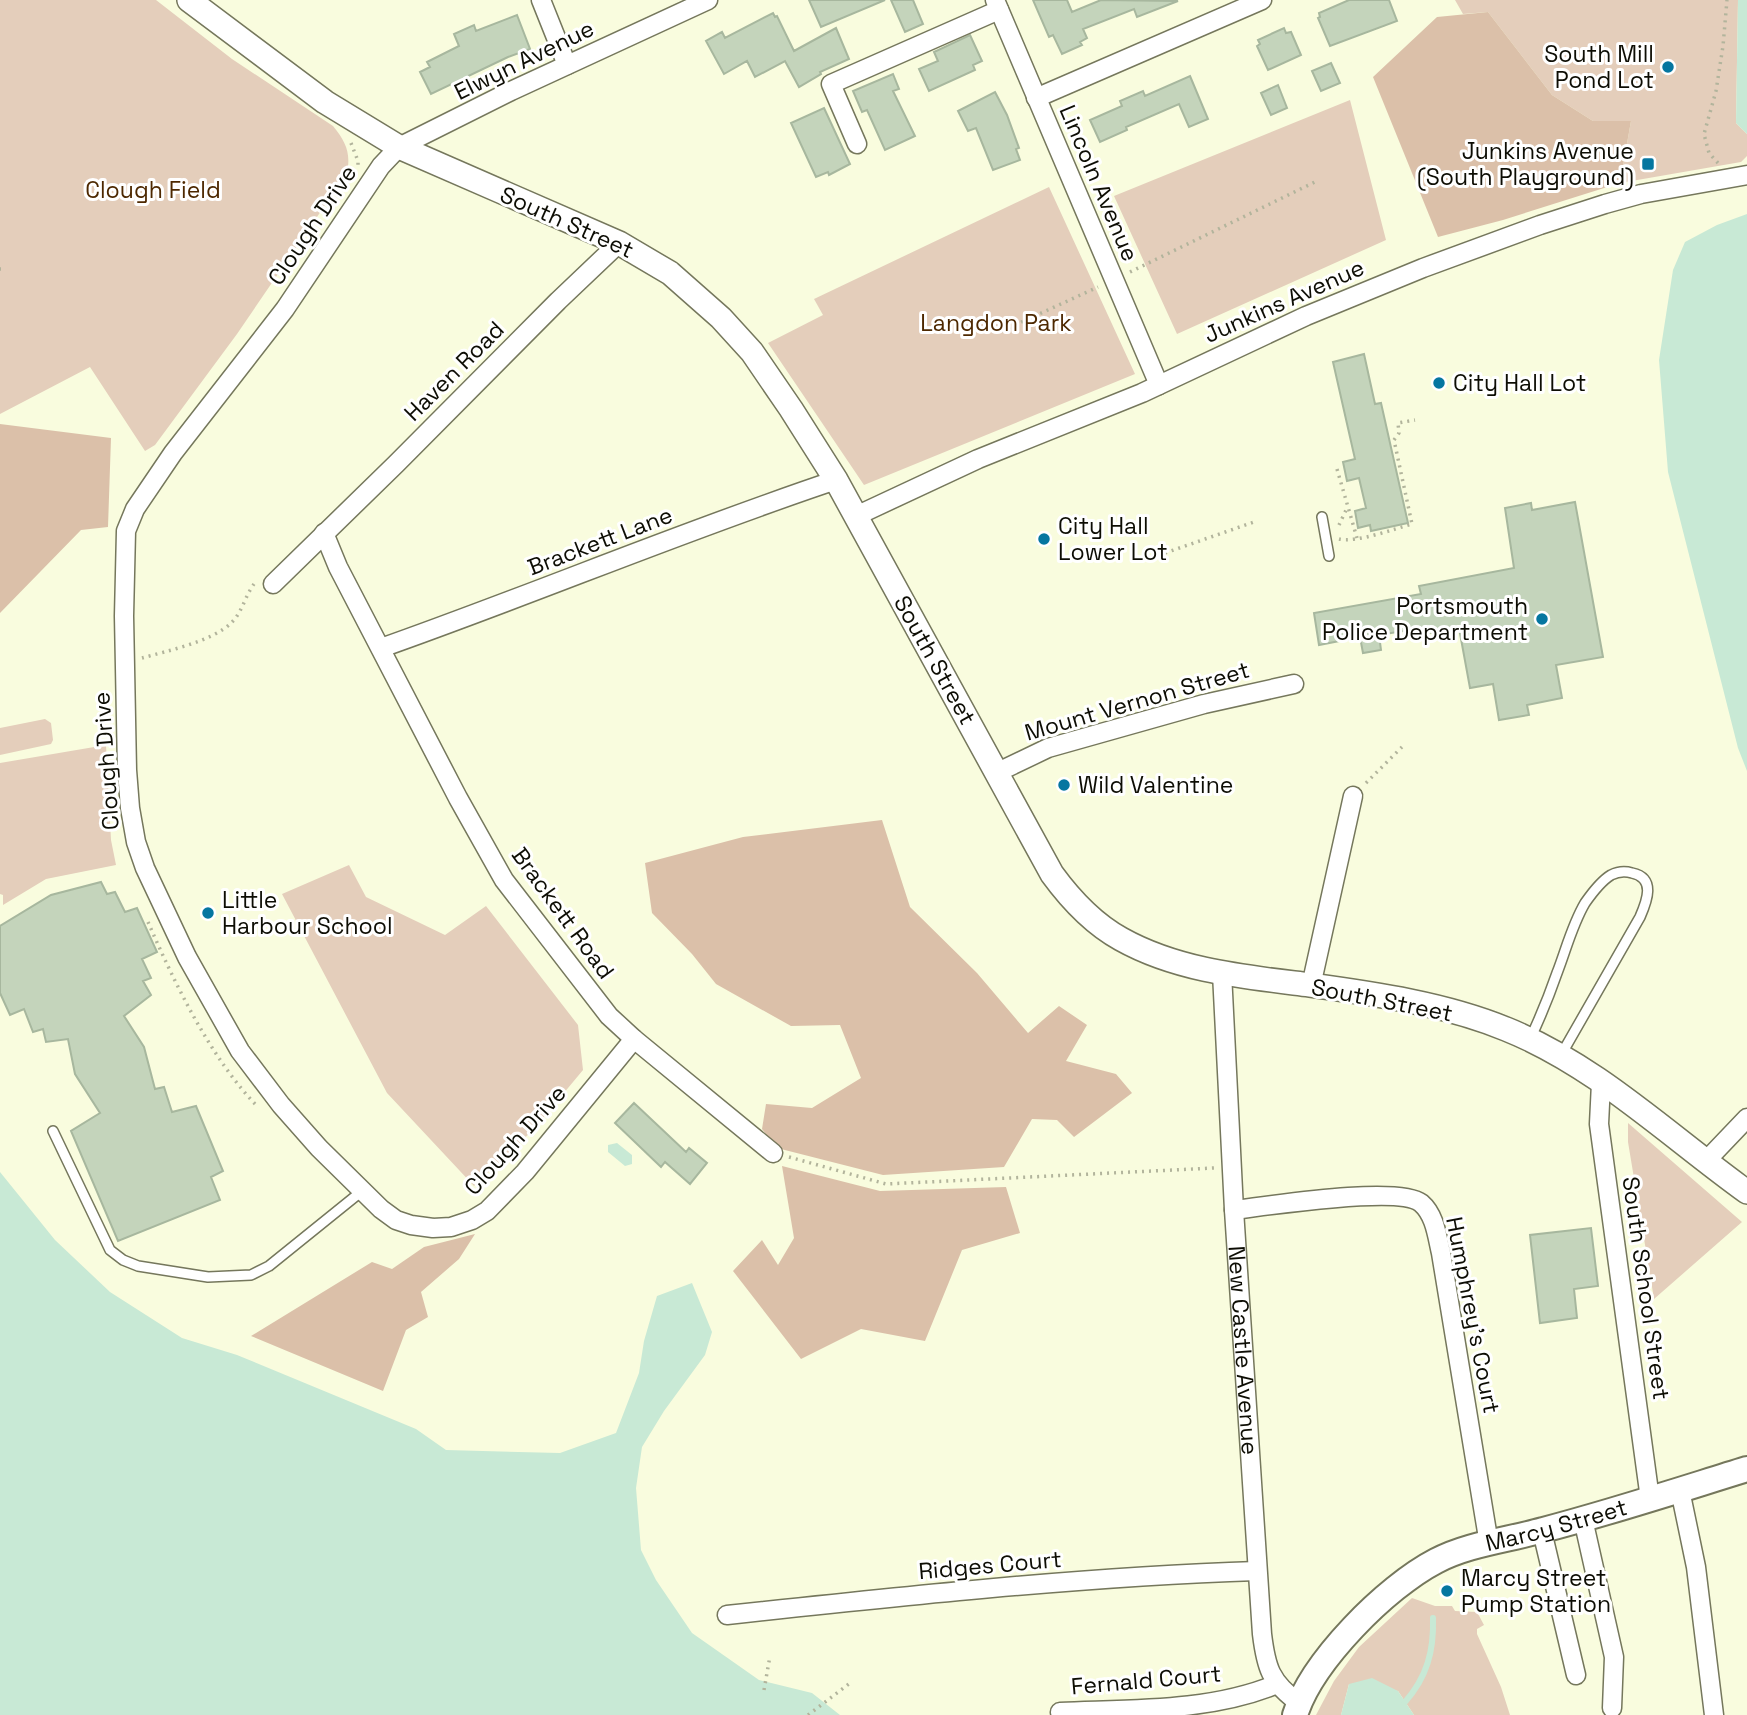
<svg xmlns="http://www.w3.org/2000/svg" width="1747" height="1715" font-family="'Space Grotesk',sans-serif">
	<style>
		.green { fill: #e4cebb }
		.forest { fill: #dbc0a9 }
		.water { fill: #c8e9d5 }
		.lines { fill: none; stroke-linecap: round; stroke-linejoin: round }
		.stream { stroke: #c8e9d5; stroke-width: 6 }
		.building { fill: #c4d4bb; stroke: #a7b79e; stroke-width: 2 }
		.service-casing { stroke: #75775c; stroke-width: 12 }
		.minor-casing { stroke: #75775c; stroke-width: 21 }
		.tertiary-casing { stroke: #75775c; stroke-width: 26 }
		.secondary-casing { stroke: #75775c; stroke-width: 28 }
		.path { stroke: #b2b49c; stroke-width: 3.5; stroke-dasharray: 2 5; stroke-linecap: butt }
		.service { stroke: #fff; stroke-width: 9 }
		.minor { stroke: #fff; stroke-width: 18 }
		.tertiary { stroke: #fff; stroke-width: 23 }
		.secondary { stroke: #fff; stroke-width: 24 }
		.poi-dot { fill: #0576a0; stroke: #fff; stroke-width: 2.5 }
		.labels { text-anchor: middle; dominant-baseline: central; stroke-width: 6; stroke-linejoin: round; paint-order: stroke }
		.poi-label { font-size: 23px; fill: #0d0d04; stroke: #fff; text-anchor: start }
		.street-label { font-size: 23px; fill: #0d0d04; stroke: #fff }
		.park-label { font-size: 23px; fill: #4d2800; stroke: #fff }
	</style>
	<rect width="100%" height="100%" fill="#f9fcde"/>
	<path class="green" d="M0,0H156L232,59L333,126C346,142 351,153 347,173L237,334L155,445L145,451L90,367L0,414Z
		M1455,0H1738L1736,123L1747,134V156L1741,162L1620,183L1631,121H1593L1552,95L1488,12L1463,14Z
		M1350,100L1386,240L1177,334L1114,196Z
		M1049,187L1135,374L864,485L768,343L823,315L814,299Z
		M45,719L51,723L53,740L51,744L0,755V728Z
		M106,745L111,840L116,865L46,879L3,905V895L0,894V763Z
		M349,865L366,897L445,935L486,906L578,1025L583,1070L533,1130L474,1186L387,1093L282,894Z
		M1628,1123L1742,1222L1654,1299L1628,1142Z
		M1412,1598L1435,1606H1452L1455,1611L1477,1612L1484,1625L1477,1629V1634L1501,1687L1510,1715H1414L1398,1691L1349,1684L1341,1715H1316L1334,1681L1359,1647Z"/>
	<path class="forest" d="M1488,12L1552,95L1593,121H1631L1620,183L1503,220L1438,237L1373,77L1437,17Z
		M0,424L111,438L108,527L81,530L0,613Z
		M882,820L910,907L977,973L1028,1033L1059,1006L1087,1025L1066,1061L1116,1074L1132,1093L1074,1137L1057,1120L1032,1119L1004,1167L883,1175L777,1148L762,1129L766,1104L812,1108L861,1078L840,1025L791,1026L716,984L692,954L652,913L645,863L743,837Z
		M782,1166L880,1191L1006,1187L1020,1233L962,1250L925,1341L861,1329L801,1359L733,1271L762,1240L778,1265L794,1238Z
		M475,1234L459,1259L421,1292L428,1317L406,1330L383,1391L251,1336L372,1262L392,1269L424,1247Z"/>
	<path class="water" d="M1738,0H1747V134L1736,123Z
		M1747,214V771L1738,748L1668,472L1659,360L1673,270L1685,242L1717,225Z
		M617,1143L632,1155V1164L625,1166L608,1152V1145Z
		M0,1172L55,1240L110,1292L182,1338L237,1355L416,1429L446,1450L560,1453L616,1433L639,1373L644,1341L657,1296L692,1283L712,1332L705,1355L664,1411L642,1447L636,1488L641,1550L656,1580L692,1633L759,1680L812,1693L840,1715H0Z
		M1372,1678L1398,1691L1414,1715H1341L1349,1684Z"/>
	<g class="lines">
		<path class="stream" d="M1405,1702C1427,1677 1434,1651 1433,1618"/>
	</g>
	<path class="building" d="M809,0H885L821,27Z
		M891,0H913L923,24L905,32Z
		M1033,0H1067L1072,12L1101,0L1178,1L1137,17L1134,9L1083,29L1087,38L1080,42L1082,45L1062,54L1053,35L1049,37Z
		M1349,0H1389L1397,21L1330,46L1318,18L1320,17L1319,13Z
		M773,13L775,17L777,16L794,51L836,28L849,59L820,72L821,74L799,87L785,61L755,77L747,61L724,74L706,41L722,32L725,38Z
		M517,15L530,49L508,57L431,94L420,72L430,67L427,62L459,46L454,34L474,25L476,31Z
		M1284,28L1286,33L1291,32L1301,55L1268,70L1257,46L1260,44L1258,40Z
		M970,35L982,61L973,65L975,70L929,91L919,69L938,61L934,52Z
		M1331,63L1340,83L1321,91L1312,71Z
		M893,74L899,89L893,91L915,136L885,150L867,110L862,112L853,91Z
		M1190,76L1208,119L1189,127L1179,104L1126,127L1127,130L1100,142L1090,120L1122,106L1120,101L1143,91L1145,96Z
		M1278,85L1287,108L1271,115L1261,93Z
		M995,92L1007,115L1019,148L1016,149L1020,160L993,170L976,128L968,131L958,111Z
		M824,108L850,164L829,175L828,172L816,177L791,123Z
		M1364,354L1375,404L1381,403L1408,523L1371,531L1370,525L1358,528L1355,511L1366,508L1359,478L1347,481L1343,462L1355,459L1333,362Z
		M1575,502L1603,657L1556,665L1562,698L1527,705L1529,715L1499,720L1493,684L1470,688L1459,628L1428,633L1427,627L1379,635L1381,650L1363,653L1360,637L1319,645L1314,613L1421,594L1419,586L1514,568L1505,508L1531,503L1532,510Z
		M101,882L107,894L115,892L125,912L137,908L157,952L142,959L151,978L143,981L151,995L124,1016L144,1047L155,1089L164,1087L172,1112L196,1106L223,1171L211,1177L220,1200L118,1241L71,1131L100,1113L75,1074L68,1039L46,1042L43,1029L33,1032L24,1009L10,1015L0,993V926L51,895Z
		M634,1103L686,1152L689,1148L707,1163L690,1184L665,1162L661,1167L615,1123Z
		M1591,1228L1598,1286L1574,1289L1577,1318L1540,1323L1530,1235Z"/>
	<g class="lines">
		<defs>
			<path id="service" d="M1322,517L1329,556
				M1530,1039C1540,1018 1549,996 1557,973C1566,950 1572,925 1585,903C1592,893 1601,881 1611,875C1617,872 1625,871 1632,873C1656,878 1647,901 1640,917L1561,1055
				M53,1131L110,1250L123,1260L138,1266L208,1277L251,1275L269,1266L362,1191"/>
			<g id="minor">
				<path d="M541,0L567,65"/>
				<path d="M995,0L1159,385"/>
				<path d="M1036,98L1262,0"/>
				<path d="M857,144L831,84L999,10"/>
				<path d="M856,516L978,459L1142,393L1306,316L1423,268L1540,225L1605,204L1641,194L1747,175"/>
				<path d="M324,533L338,567L458,798L504,880L609,1016L634,1039L773,1153"/>
				<path d="M273,584L396,464L558,301L619,243"/>
				<path d="M381,648C534,594 683,531 836,480"/>
				<path d="M996,773L1048,748L1204,704L1294,684"/>
				<path id="s1" d="M1222,973L1234,1210L1262,1634C1266,1667 1270,1682 1299,1703"/>
				<path d="M1311,986L1353,796"/>
				<path d="M634,1039L525,1172L487,1211L472,1220L451,1227L433,1228L411,1225L396,1220L381,1209L319,1148L281,1105L240,1051L187,957L145,868L136,842L130,808L127,770L124,616L126,531L135,509L173,453L285,309L381,166L399,147L511,91L708,0"/>
				<path d="M1601,1083L1599,1124L1650,1499"/>
				<path d="M1705,1162L1747,1118"/>
				<path d="M1234,1210C1268,1206 1398,1185 1421,1203C1435,1215 1437,1236 1441,1253L1489,1544"/>
				<path d="M1680,1490L1696,1567L1714,1715"/>
				<path d="M1583,1519L1614,1657L1612,1708"/>
				<path d="M1542,1531L1576,1675"/>
				<path d="M727,1615C903,1596 1080,1577 1257,1571"/>
				<path d="M1060,1712C1131,1709 1210,1712 1277,1684"/>
			</g>
			<path id="tertiary" d="M189,0L325,102L399,147L619,243L670,273L721,318L752,352L791,409L836,480L1052,874C1071,900 1092,923 1121,939C1178,971 1246,977 1310,985C1376,994 1445,1004 1506,1029C1596,1065 1669,1136 1747,1192"/>
			<g id="secondary">
				<path id="s2" d="M1295,1715C1312,1661 1386,1587 1436,1561C1468,1544 1508,1540 1543,1530C1612,1512 1679,1490 1747,1469"/>
			</g>
		</defs>
		<use href="#service" class="service-casing"/>
		<use href="#minor" class="minor-casing"/>
		<use href="#tertiary" class="tertiary-casing"/>
		<use href="#secondary" class="secondary-casing"/>
		<path class="path" d="M351,143L358,161V168
			M1718,163L1709,153L1704,134L1716,91L1723,46L1727,0
			M0,269H1
			M1130,272L1317,181
			M1002,331L1098,287
			M1337,469L1357,538
			M1339,525L1347,508
			M1339,539C1356,543 1394,529 1412,524L1394,440L1399,433L1398,423L1415,420
			M1165,553L1254,522
			M142,658C167,651 213,641 231,623C242,613 245,596 254,584
			M1366,783L1402,747
			M148,922C175,984 211,1059 258,1107
			M789,1157L886,1184L1214,1168
			M764,1690L770,1656
			M808,1715L850,1683"/>
		<use href="#service" class="service"/>
		<use href="#minor" class="minor"/>
		<use href="#tertiary" class="tertiary"/>
		<use href="#secondary" class="secondary"/>
	</g>
	<g class="poi-dot">
		<circle cx="1668" cy="67" r="7"/>
		<rect x="1641" y="157" width="14" height="14" rx="3.5"/>
		<circle cx="1439" cy="383" r="7"/>
		<circle cx="1044" cy="539" r="7"/>
		<circle cx="1542" cy="619" r="7"/>
		<circle cx="1064" cy="785" r="7"/>
		<circle cx="208" cy="913" r="7"/>
		<circle cx="1447" cy="1591" r="7"/>
	</g>
	<g class="labels">
		<g class="poi-label">
			<text x="1654" y="54" text-anchor="end">South Mill<tspan x="1654" dy="26">Pond Lot</tspan></text>
			<text x="1634" y="151" text-anchor="end">Junkins Avenue<tspan x="1634" dy="26">(South Playground)</tspan></text>
			<text x="1453" y="383">City Hall Lot</text>
			<text x="1058" y="526">City Hall<tspan x="1058" dy="26">Lower Lot</tspan></text>
			<text x="1528" y="606" text-anchor="end">Portsmouth<tspan x="1528" dy="26">Police Department</tspan></text>
			<text x="1078" y="785">Wild Valentine</text>
			<text x="222" y="900">Little<tspan x="222" dy="26">Harbour School</tspan></text>
			<text x="1461" y="1578">Marcy Street<tspan x="1461" dy="26">Pump Station</tspan></text>
		</g>
		<g class="street-label">
			<text transform="translate(524 60) rotate(-26)">Elwyn Avenue</text>
			<text transform="translate(1099 183) rotate(67)">Lincoln Avenue</text>
			<text transform="translate(567 222) rotate(24)">South Street</text>
			<text transform="translate(312 225) rotate(-56)">Clough Drive</text>
			<text transform="translate(1284 301) rotate(-24)">Junkins Avenue</text>
			<text transform="translate(454 371) rotate(-45)">Haven Road</text>
			<text transform="translate(600 541) rotate(-21)">Brackett Lane</text>
			<text transform="translate(935 660) rotate(61)">South Street</text>
			<text transform="translate(1137 701) rotate(-16)">Mount Vernon Street</text>
			<text transform="translate(106 761) rotate(-94)">Clough Drive</text>
			<text transform="translate(563 913) rotate(54)">Brackett Road</text>
			<text transform="translate(1382 1000) rotate(11)">South Street</text>
			<text transform="translate(515 1140) rotate(-48)">Clough Drive</text>
			<text transform="translate(1646 1288) rotate(82)">South School Street</text>
			<text transform="translate(1473 1315) rotate(79)">Humphrey's Court</text>
			<text stroke="none"><textPath href="#s1" startOffset="378">New Castle Avenue</textPath></text>
			<text stroke="none"><textPath href="#s2" startOffset="338">Marcy Street</textPath></text>
			<text transform="translate(990 1565) rotate(-5)">Ridges Court</text>
			<text transform="translate(1146 1680) rotate(-5)">Fernald Court</text>
		</g>
		<g class="park-label">
			<text x="153" y="190">Clough Field</text>
			<text x="996" y="323">Langdon Park</text>
		</g>
	</g>
</svg>
